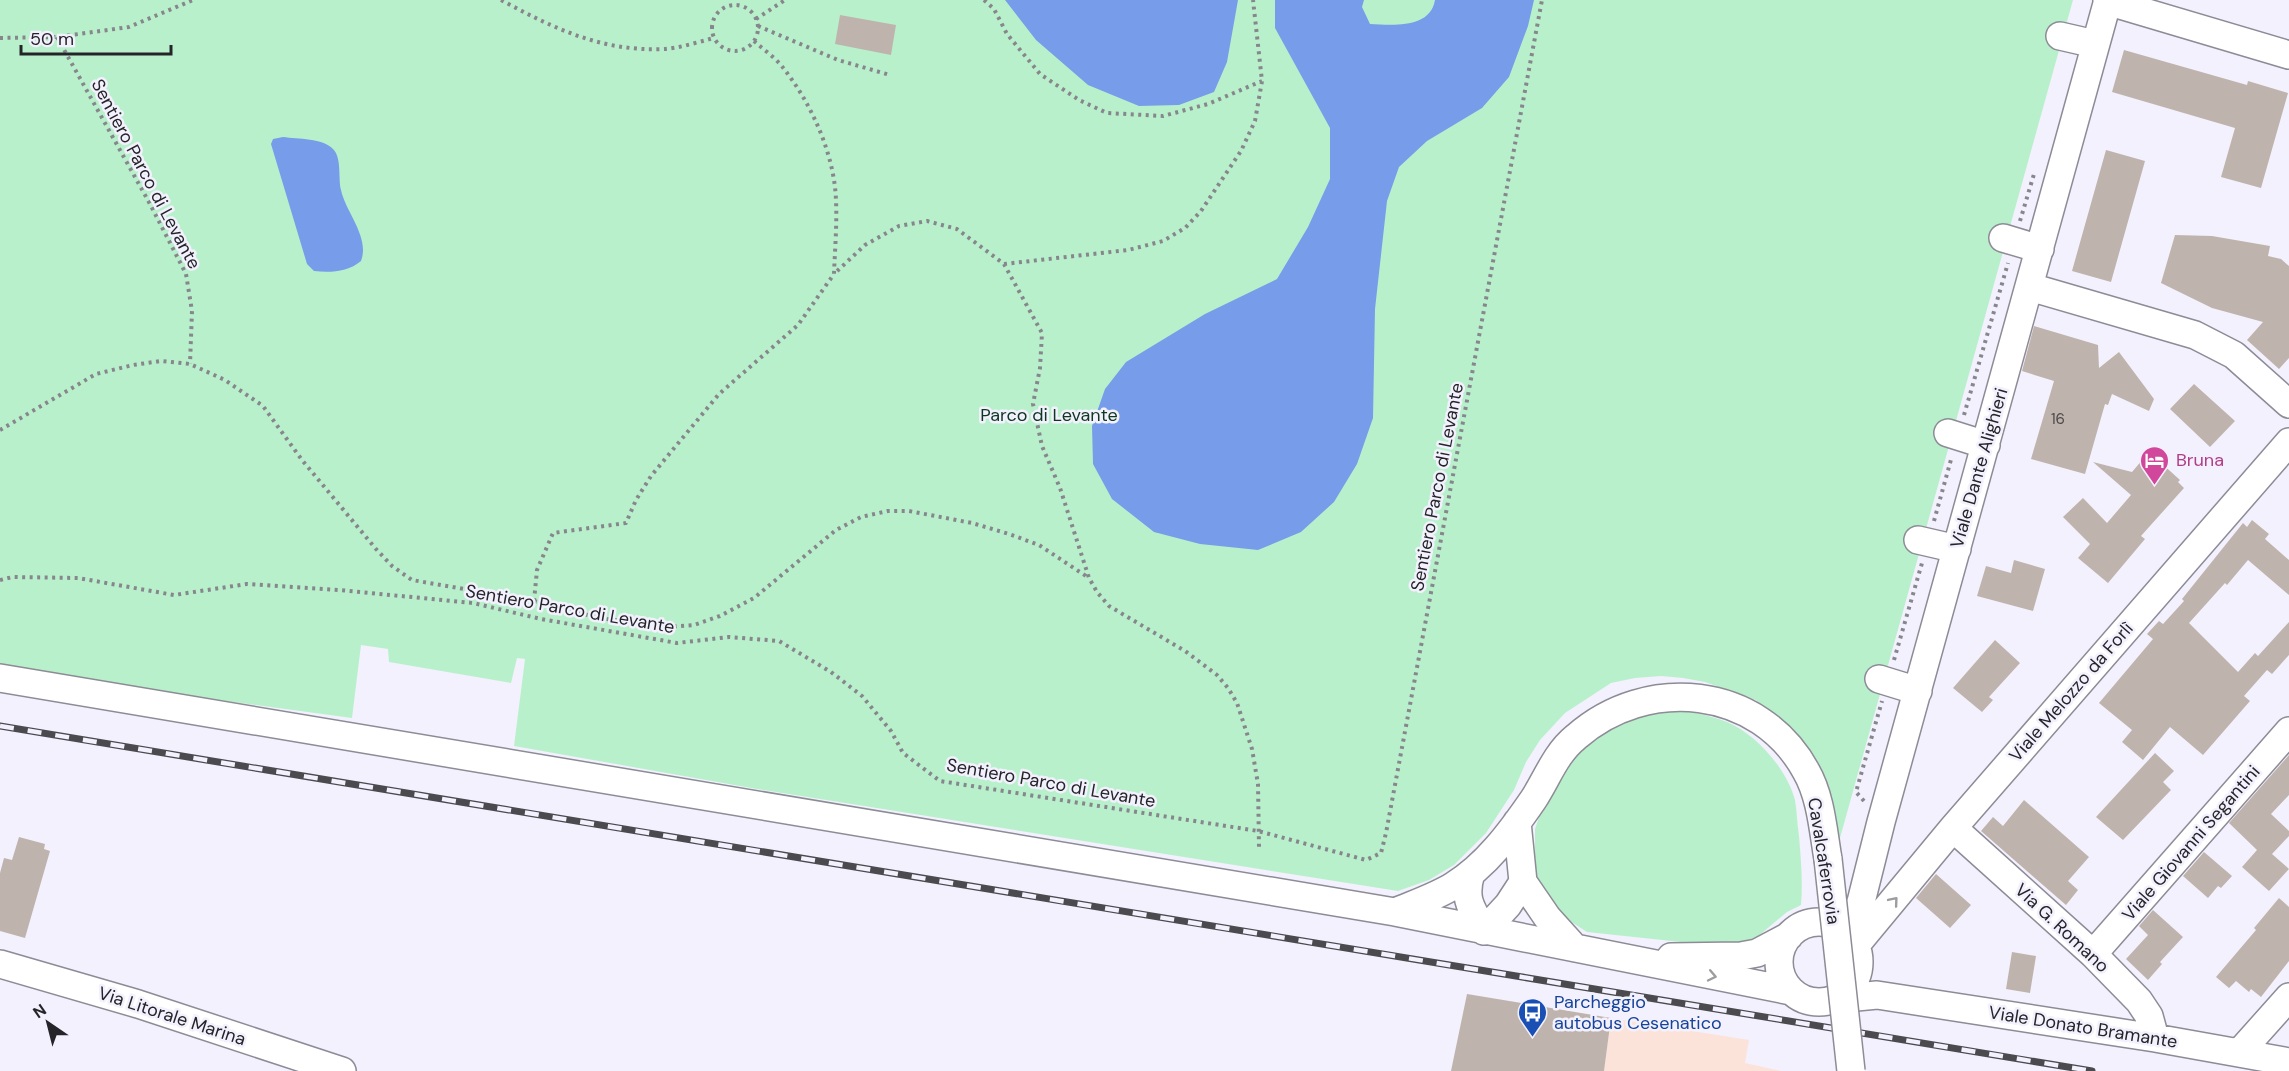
<svg xmlns="http://www.w3.org/2000/svg" width="2289" height="1071" font-family="'DM Sans',sans-serif">
	<style>
		.industrial { fill: #fce3da }
		.green { fill: #b9f0cc }
		.water { fill: #779cea }
		.building { fill: #bfb4ad }
		.lines { fill: none; stroke-linecap: round; stroke-linejoin: round }
		.minor-casing { stroke: #8d8b96; stroke-width: 30 }
		.path { stroke: #87868d; stroke-width: 4; stroke-dasharray: 3 4.5; stroke-linecap: butt }
		.minor { stroke: #fff; stroke-width: 27 }
		.rail-casing { stroke: #4b4a4f; stroke-width: 7 }
		.rail { stroke: #f3f1fd; stroke-width: 4.5; stroke-dasharray: 14; stroke-linecap: butt }
		.minor-bridge-casing { stroke: #8d8b96; stroke-width: 30; stroke-linecap: butt }
		.minor-bridge { stroke: #fff; stroke-width: 27 }
		.oneway { stroke: #9d9c9e }
		.labels { text-anchor: middle; dominant-baseline: central; stroke-width: 5; stroke-linejoin: round; paint-order: stroke }
		.number-label { font-size: 15px; fill: #4c4849 }
		.street-label { font-size: 18px; fill: #252428; stroke: #f3f1fd }
		.park-label { font-size: 18px; fill: #0d3721; stroke: #f3f1fd }
		.hotel-label { font-size: 18px; fill: #b23c85; stroke: #f3f1fd; text-anchor: start }
		.transit-label { font-size: 18px; fill: #164399; stroke: #f3f1fd; text-anchor: start }
	</style>
	<rect width="100%" height="100%" fill="#f3f1fd"/>
	<path class="industrial" d="M1611,1018L1749,1040L1745,1063L1781,1071H1604Z"/>
	<path class="green" d="M0,0H2073L1835,856L1804,750L1756,700L1705,682L1683,678L1661,676L1635,678L1611,683L1565,713L1540,740L1526,762L1514,790L1486,833L1454,865L1429,880L1398,891L757,789L514,746L525,659L517,658L511,683L389,662L388,649L361,645L352,718L151,691L0,666Z
		M1673,709C1691,712 1709,715 1727,722C1756,734 1787,769 1795,800C1797,811 1797,824 1799,836C1801,860 1803,882 1801,905L1787,912L1756,938L1729,944H1700L1587,932L1562,916L1537,882L1535,868V829L1546,797L1572,753L1609,723Z"/>
	<path class="water" d="M1005,0H1238L1227,62L1214,92L1179,105L1139,106L1088,85L1036,40Z
		M1275,0H1364L1362,7L1370,24C1393,25 1430,29 1435,0H1534L1528,26L1509,77L1482,108L1427,141L1399,167L1387,201L1375,309L1373,418L1357,464L1334,502L1301,532L1258,550L1200,544L1154,532L1112,499L1093,464L1092,426L1105,389L1126,362L1205,314L1277,279L1308,227L1330,179V128L1275,28Z
		M283,137C298,139 323,138 333,149C342,158 338,178 341,190C346,213 370,237 361,261C348,272 330,273 314,271L307,264L271,144L273,139Z"/>
	<path class="building" d="M840,15L896,25L891,55L835,44Z
		M2124,50L2247,85L2248,81L2288,93L2261,188L2221,177L2235,128L2112,92Z
		M2106,150L2145,161L2111,282L2072,271Z
		M2175,235L2212,236L2270,246L2268,256L2281,259L2289,266V358L2279,369L2247,340L2263,322L2212,308L2161,283Z
		M2034,326L2098,345L2099,368L2119,352L2154,399L2149,411L2112,394L2108,405L2105,404L2085,474L2031,459L2054,381L2022,371Z
		M2194,384L2235,421L2210,447L2170,409Z
		M2149,452L2180,480L2178,482L2184,488L2141,536L2145,539L2108,583L2078,558L2090,544L2063,517L2083,498L2107,523L2131,495L2093,462L2132,472Z
		M2252,520L2269,534L2265,539L2289,560V595L2248,560L2227,585L2225,583L2189,623L2238,672L2255,653L2258,656L2289,622V655L2272,674L2267,670L2244,696L2250,701L2203,755L2170,727L2143,760L2122,742L2132,730L2099,703L2153,639L2147,634L2159,621L2163,624L2184,601L2182,599L2243,523L2247,527Z
		M2014,560L2045,569L2033,611L1977,596L1986,566L2011,573Z
		M1995,640L2020,663L1989,697L1993,700L1982,712L1953,688Z
		M2155,753L2174,771L2163,782L2171,790L2123,840L2096,817Z
		M2289,755V795L2271,814L2289,831V836L2272,854L2289,869L2269,891L2242,867L2257,850L2229,823Z
		M2024,800L2089,857L2068,881L2078,890L2066,905L1981,831L1993,817L2003,826Z
		M19,837L45,844L44,849L50,851L25,938L0,931V873L4,858L12,860Z
		M2204,852L2232,876L2221,888L2218,886L2208,898L2183,876Z
		M1936,874L1971,905L1950,928L1916,898Z
		M2279,898L2289,907V961L2261,997L2251,989L2249,992L2236,981L2229,988L2216,977L2256,930L2254,928Z
		M2153,910L2183,937L2160,962L2162,964L2148,980L2126,959L2148,935L2139,926Z
		M2012,952L2036,956L2030,993L2006,989Z
		M1467,994L1611,1018L1604,1071H1451Z"/>
	<g class="lines">
		<defs>
			<path id="minor" d="M2107,1L2289,55
				M2060,36L2095,44
				M2003,238L2040,249
				M2030,287L2195,335L2234,355L2289,404
				M1948,433L1986,445
				M1918,540L1957,549
				M0,678L1395,912L1791,991
				M1879,679L1918,691
				M1517,822L1523,882L1547,917L1575,948
				M1953,828L2093,954L2139,1001L2149,1016L2155,1038
				M1471,873C1463,899 1471,908 1484,931
				M1395,912C1414,904 1435,897 1453,886C1486,866 1511,832 1533,800C1547,779 1555,754 1576,737C1646,675 1759,685 1806,771C1821,797 1823,830 1828,859
				M1779 962a40 40 0 1 1 80 0a40 40 0 1 1-80 0Z
				M1484,931L1508,905L1523,882
				M1847,934L1861,902L1881,822L2108,0
				M1856,945L1953,828L2289,442
				M2093,954L2289,731
				M1671,957L1741,956L1757,953L1789,936
				M0,964L138,1004L342,1071
				M1836,999L1877,995L2155,1038L2289,1062
				M2239,1053L2289,997"/>
		</defs>
		<use href="#minor" class="minor-casing"/>
		<path class="path" d="M501,0C553,28 602,52 664,49C680,48 698,42 714,38
			M984,0L994,9L1007,34L1040,74L1079,100L1107,113L1163,116L1208,104L1262,81
			M712 28a23 23 0 1 1 46 0a23 23 0 1 1-46 0Z
			M756,19L785,0
			M758,26L838,60L890,75
			M57,37L150,204L186,274L192,311L190,364
			M0,38L57,37L129,27L193,0
			M754,41C764,50 777,59 784,69C810,102 830,146 835,187C838,215 835,246 834,274L865,245L899,226L927,221L957,229L1004,264L1042,333L1040,368L1033,404L1042,446L1060,488L1089,578L1097,592L1109,606L1185,651L1217,675L1228,688L1237,703L1252,749L1258,784L1259,847
			M2020,221L2034,174
			M1004,264L1128,250L1163,241L1185,228L1201,211L1241,151L1255,121L1262,81L1253,0
			M1964,415L2008,263
			M0,430L96,374L133,365L161,361L190,364L225,380L263,406L302,460L376,549L392,566L412,580L534,601L599,618L666,627L694,625L720,616L754,598L836,530L861,517L888,511H909L972,523L1009,534L1039,545L1089,578
			M1934,521L1952,456
			M0,580L13,577L78,578L174,595L247,584L339,590L473,603L541,619L677,643L729,637L779,641L831,672L862,696L891,731L903,753L940,781L1258,831L1366,860L1381,853L1386,833L1542,0
			M534,601L537,570L553,533L626,523L636,500L651,476L719,394L798,325L834,274
			M1894,660L1922,563
			M1864,801L1856,792L1882,701"/>
		<use href="#minor" class="minor"/>
		<defs>
			<path id="rail" d="M0,726L2092,1071"/>
		</defs>
		<use href="#rail" class="rail-casing"/>
		<use href="#rail" class="rail"/>
		<defs>
			<path id="minor-bridge" d="M1828,859L1851,1071"/>
		</defs>
		<use href="#minor-bridge" class="minor-bridge-casing"/>
		<use href="#minor-bridge" class="minor-bridge"/>
	</g>
	<defs><path id="oneway-chevron" d="M-2-3.5L2.5 0L-2 3.5" fill="none" stroke-width="1.6" stroke-linecap="round" stroke-linejoin="round" transform="scale(1.5)"/></defs>
	<g class="oneway">
		<use href="#oneway-chevron" transform="translate(1894 901) rotate(-50)"/>
		<use href="#oneway-chevron" transform="translate(1712 976) rotate(12)"/>
	</g>
	<defs>
		<symbol id="hotel-pin" viewBox="-11 -11 22 30"><path d="M0 17L-7.5 6A9.5 9.5 0 1 1 7.5 6Z" fill="#d1479c" stroke="#f3f1fd"/><path d="M-6-4.5h1.5V1H6V5H4.5V3h-9V5H-6ZM-4 0a1.8 1.8 0 1 1 3.6 0ZM.5 0V-2.5h3Q6-2.5 6 0Z" fill="#fff"/></symbol>
		<symbol id="bus-pin" viewBox="-11 -11 22 30"><path d="M0 17L-7.5 6A9.5 9.5 0 1 1 7.5 6Z" fill="#1a4fb4" stroke="#f3f1fd"/><path d="M-5-6H5V4H4V6H2V4H-2V6H-4V4H-5ZM-3.5-4V0h7V-4ZM-3.5 1.2v1.5H-2V1.2ZM2 1.2v1.5H3.5V1.2Z" fill="#fff"/></symbol>
	</defs>
	<g fill-rule="evenodd">
		<use href="#hotel-pin" x="2138" y="444" width="33" height="45"/>
		<use href="#bus-pin" x="1516" y="996" width="33" height="45"/>
	</g>
	<g class="labels">
		<g class="number-label">
			<text x="2058" y="419">16</text>
		</g>
		<g class="street-label">
			<text transform="translate(146 174) rotate(62)">Sentiero Parco di Levante</text>
			<text transform="translate(1979 468) rotate(-74)">Viale Dante Alighieri</text>
			<text transform="translate(1437 487) rotate(-79)">Sentiero Parco di Levante</text>
			<text transform="translate(570 609) rotate(10)">Sentiero Parco di Levante</text>
			<text transform="translate(2071 692) rotate(-49)">Viale Melozzo da Forlì</text>
			<text transform="translate(1051 783) rotate(10)">Sentiero Parco di Levante</text>
			<text transform="translate(2191 843) rotate(-49)">Viale Giovanni Segantini</text>
			<text transform="translate(1824 861) rotate(81)">Cavalcaferrovia</text>
			<text transform="translate(2062 928) rotate(43)">Via G. Romano</text>
			<text transform="translate(172 1016) rotate(18)">Via Litorale Marina</text>
			<text transform="translate(2083 1027) rotate(9)">Viale Donato Bramante</text>
		</g>
		<g class="park-label">
			<text x="1049" y="415">Parco di Levante</text>
		</g>
		<g class="hotel-label">
			<text x="2176" y="460">Bruna</text>
		</g>
		<g class="transit-label">
			<text x="1554" y="1002">Parcheggio<tspan x="1554" dy="21">autobus Cesenatico</tspan></text>
		</g>
	</g>
	<g transform="translate(48 1023) rotate(325)" stroke="#f3f1fd" stroke-width="4.5" paint-order="stroke">
	<path d="M0-4.5L10 22L0 15L-10 22Z" fill="#252428"/>
	<text y="-9" font-size="16" font-weight="bold" text-anchor="middle" fill="#252428">N</text>
	</g>
	<path d="M21 45v9h150v-9" fill="none" stroke="#252428" stroke-width="3"/>
	<text x="30" y="45" font-size="18" fill="#252428" stroke="#f3f1fd" stroke-width="4.5" paint-order="stroke">50 m</text>
</svg>
